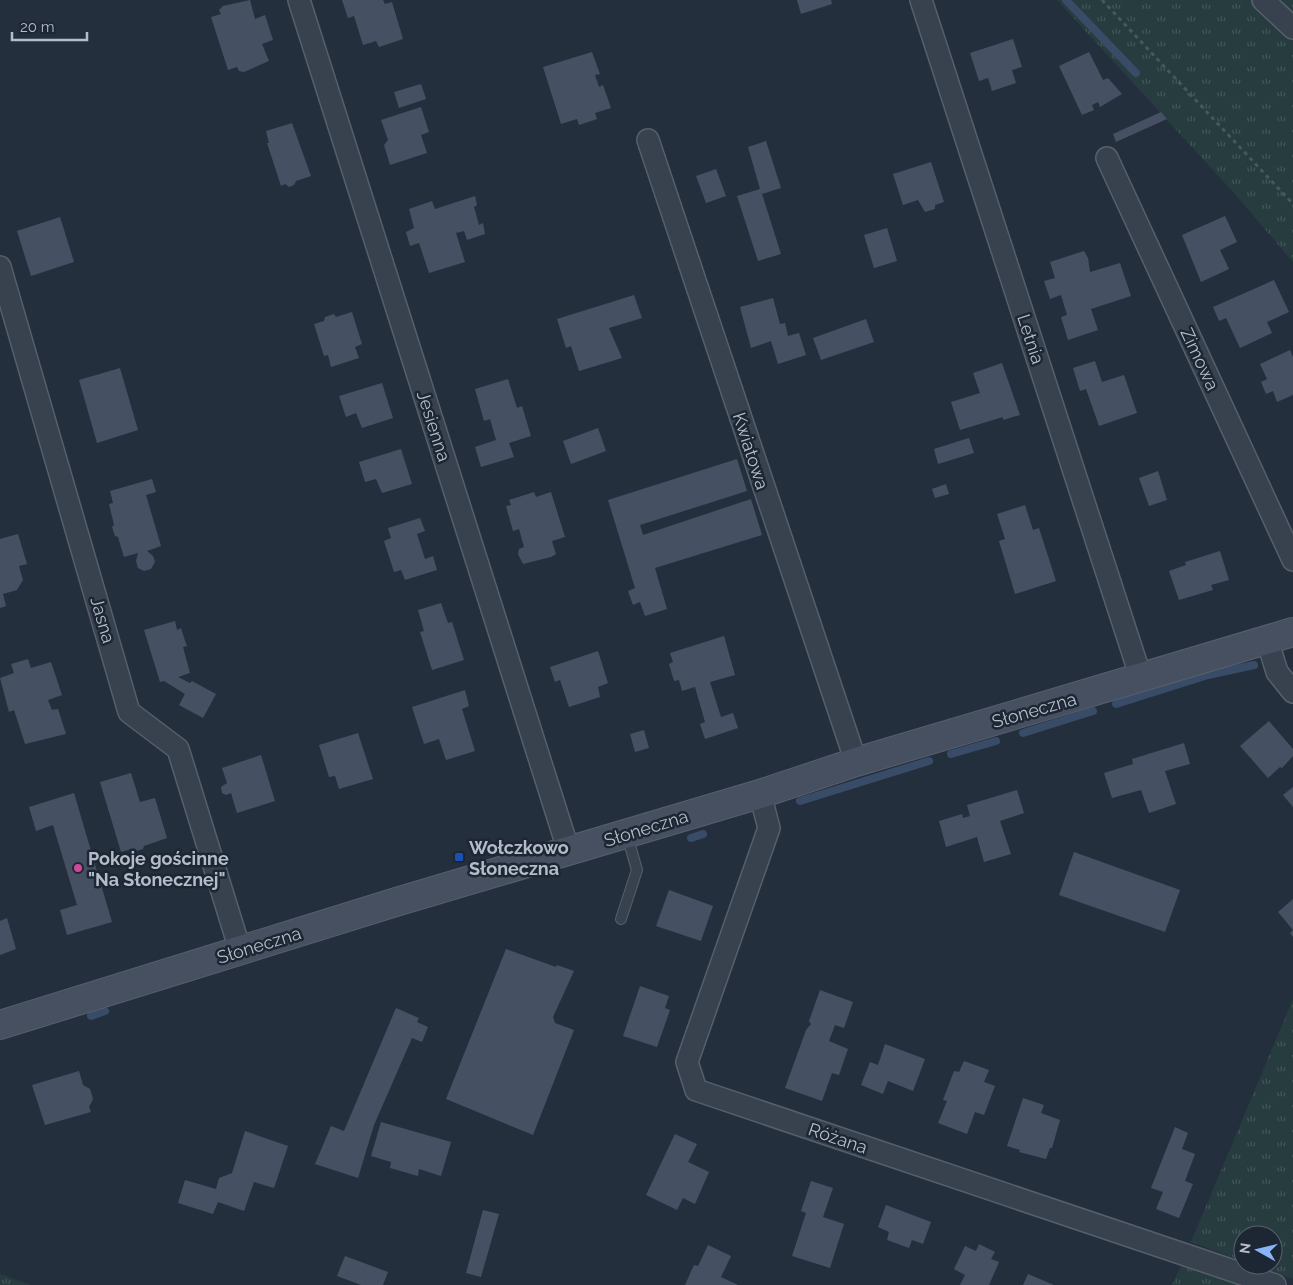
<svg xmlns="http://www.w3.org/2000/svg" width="1293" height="1285" font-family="Raleway,sans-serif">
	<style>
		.grass { fill: url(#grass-tufts) }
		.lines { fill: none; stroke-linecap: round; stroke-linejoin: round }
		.stream { stroke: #394c67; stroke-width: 8 }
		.building { fill: #455162 }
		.lane-casing { stroke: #565f6c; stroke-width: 12 }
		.street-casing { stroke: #565f6c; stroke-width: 24 }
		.secondary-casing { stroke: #565f6c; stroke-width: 30 }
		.path { stroke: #44595c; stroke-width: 3; stroke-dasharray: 4 4; stroke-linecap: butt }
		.lane { stroke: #38414e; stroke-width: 10 }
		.street { stroke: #38414e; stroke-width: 21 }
		.secondary { stroke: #465061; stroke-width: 28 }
		.transit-dot { fill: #1a4fb4; stroke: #1d2633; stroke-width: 2 }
		.hotel-dot { fill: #d1479c; stroke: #1d2633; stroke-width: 2 }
		.labels { text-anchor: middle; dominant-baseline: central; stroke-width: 5; stroke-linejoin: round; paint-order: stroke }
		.street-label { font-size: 18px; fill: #b4bcc9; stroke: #1d2633 }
		.poi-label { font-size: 18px; font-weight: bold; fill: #b4bcc9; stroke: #1d2633; text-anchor: start }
	</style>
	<defs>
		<pattern id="grass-tufts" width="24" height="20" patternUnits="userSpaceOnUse" patternTransform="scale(1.25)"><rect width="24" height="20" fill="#263c3f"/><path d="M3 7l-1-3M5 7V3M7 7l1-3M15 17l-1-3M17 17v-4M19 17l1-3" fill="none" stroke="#435659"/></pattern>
	</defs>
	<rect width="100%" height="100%" fill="#242f3e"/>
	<path class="grass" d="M1057,0H1293V262L1234,193Z
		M1293,999V1279L1253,1265H1273V1235H1243V1261L1191,1242Z
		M1181,1266L1239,1285H1172Z
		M0,1274L31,1285H0Z"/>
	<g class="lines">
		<path class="stream" d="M1066,0L1136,73
			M1116,704L1208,675L1254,665
			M1023,733L1093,711
			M951,754L996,741
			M800,801L929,761
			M691,838L703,834
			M91,1016L105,1011"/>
	</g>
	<path class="building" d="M250,0L255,19L265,15L273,40L262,44L269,61L244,72L239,71L237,67L228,70L211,17L221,14L219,10L223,6Z
		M342,0H383L385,4L392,2L403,39L379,47L376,41L363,45L354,16L348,18Z
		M797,0H831L832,4L801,14Z
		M1013,39L1022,67L1012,70L1016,83L992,91L988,78L979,81L970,53Z
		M592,52L600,74L595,75L599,87L603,85L611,108L595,113L597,119L579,125L577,119L561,124L543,67Z
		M1089,52L1103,80L1108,78L1122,94L1100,107L1098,102L1092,105L1094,110L1082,115L1059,66Z
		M421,84L426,99L399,108L394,92Z
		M421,107L429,132L421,135L427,153L390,165L384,145L388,140L381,120Z
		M1161,112L1167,119L1116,142L1113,134Z
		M292,123L311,176L296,181L294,185L289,187L285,184L281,186L267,143H269L266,131Z
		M766,141L781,188L762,194L781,254L758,261L737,196L760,189L748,147Z
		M931,162L944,202L935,205V209L925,212L918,200L903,205L893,174Z
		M716,169L726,196L706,203L696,176Z
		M475,196L477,205L474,207L479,225L483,223L485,234L467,240L464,231L456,233L465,262L429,273L419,243L410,246L406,232L414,228L409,209L432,201L435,209Z
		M1225,216L1237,242L1220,250L1229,269L1201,282L1182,235Z
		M60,217L74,262L31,276L17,231Z
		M887,228L897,261L874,268L864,235Z
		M1084,251L1088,258L1090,272L1120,263L1131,296L1091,309L1098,330L1068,340L1061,317L1067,315L1061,295L1050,299L1044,281L1055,278L1050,262Z
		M1274,280L1289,312L1267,322L1272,333L1240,348L1226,318L1219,321L1213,307Z
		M634,295L642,318L609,328L622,358L579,371L571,346L566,348L557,319Z
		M773,298L780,324L785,323L788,336L799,333L806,355L778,364L771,341L751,348L740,307Z
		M352,312L362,344L355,347L359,358L331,367L328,355L324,356L314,324L324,321L325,317L334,314L336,317Z
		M866,319L874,342L821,360L813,338Z
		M1290,350L1293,357V395L1277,402L1273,391L1266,394L1261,382L1267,379L1260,364Z
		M1095,361L1102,382L1124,375L1137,413L1099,426L1086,389L1080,391L1073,368Z
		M1002,363L1020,415L1003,420V417L960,430L951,402L980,393L973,373Z
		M120,368L138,430L97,443L79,380Z
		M508,379L517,408L522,406L531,436L509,443L514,457L481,467L475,447L496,440L490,419L484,421L475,389Z
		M382,383L393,418L362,428L356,413L346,417L339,396Z
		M598,428L606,451L571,464L563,441Z
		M969,438L974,453L938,464L934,449Z
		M401,449L412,484L382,493L376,479L365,482L359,462Z
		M737,459L747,491L640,525L643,535L751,499L762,535L655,568L667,609L645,616L640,602L633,605L628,591L635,588L608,500Z
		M1158,471L1167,500L1149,506L1139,478Z
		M152,479L156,492L146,495L161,546L147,551L153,556L155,562L151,569L144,571L138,568L136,561L138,553L124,557L118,537L115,536L112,527L114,525L109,504L113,503L110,491Z
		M946,484L949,494L935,498L932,489Z
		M534,492L536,497L551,492L565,537L552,541L556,554L551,557L523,564L518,554L519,549L524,547L519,529L513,531L506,506L511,505L509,500Z
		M1025,505L1033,530L1039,528L1056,581L1015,594L999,541L1005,539L997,514Z
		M420,518L425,531L417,534L425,559L433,556L437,570L405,580L401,570L394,572L384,541L391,538L388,528Z
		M18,534L27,564L19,566L23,580L17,590L3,594L6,606L0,608V539Z
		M1220,551L1229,580L1211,585L1213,590L1179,600L1169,571L1186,565L1185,562Z
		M441,603L448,623L452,622L464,660L432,670L420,632L424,631L418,610Z
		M175,621L177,630L181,628L185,641L187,646L183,647L190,673L178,677L190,683L192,681L216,694L203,718L179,705L185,694L164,681L160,682L144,630Z
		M724,636L735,675L710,682L721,717L733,713L738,728L705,739L700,724L705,722L695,687L682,691L679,680L674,681L669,664L673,662L670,653Z
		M598,651L608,683L598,687L600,697L569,707L560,680L555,682L550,667Z
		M28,659L31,668L51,662L62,695L48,700L52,710L58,709L66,734L25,744L14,710L9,712L0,678L14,673L11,664Z
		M465,690L469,706L462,709L475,751L446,760L439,739L424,744L412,707Z
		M1269,721L1293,749V756L1282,768L1280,767L1268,778L1240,746Z
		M644,730L649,748L635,752L630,734Z
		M358,733L373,779L339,789L335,776L329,777L319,745Z
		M1184,743L1190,764L1165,771L1176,804L1149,813L1141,790L1112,798L1104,773L1133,764L1132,759Z
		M261,755L275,801L237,813L231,793L226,795L222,793L221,787L227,783L222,768Z
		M131,773L140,802L155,798L167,838L144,846L143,849L136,851L132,849L121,852L100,782Z
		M1293,787V807L1283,795Z
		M1017,790L1024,813L1000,821L1011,854L984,862L977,837L946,847L939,821L962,814L963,818L970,816L967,805Z
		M74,793L112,922L67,935L60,910L77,905L53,825L36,831L29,807Z
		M1074,852L1180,890L1165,932L1059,895Z
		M669,890L713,906L701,941L656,926Z
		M1293,899V937L1290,933L1293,930L1278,912Z
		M7,918L16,949L0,955V921Z
		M506,949L556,967L557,965L574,971L553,1017L555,1023L574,1030L533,1135L446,1099Z
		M640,986L669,996L665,1008L670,1010L657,1047L623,1036Z
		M820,990L853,1002L844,1028L835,1025L829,1041L848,1049L839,1075L832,1073L822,1101L785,1088L806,1030L811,1024L809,1021Z
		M396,1008L419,1018L417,1022L428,1027L422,1042L412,1038L374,1125L358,1178L315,1164L331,1126L344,1131Z
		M885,1044L925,1059L913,1091L888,1081L883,1094L861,1085L870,1062L878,1065Z
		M964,1061L989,1070L984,1082L995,1086L984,1115L975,1112L967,1134L938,1123L947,1101L943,1100L954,1071L959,1072Z
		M79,1071L83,1085L90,1089L93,1099L89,1107L91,1112L45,1125L32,1085Z
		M1023,1098L1044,1105L1041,1113L1060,1120L1052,1148H1050L1046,1159L1019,1152L1020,1150L1007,1146Z
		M381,1122L451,1142L441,1176L419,1169L418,1176L390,1168L391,1162L371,1156Z
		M1175,1127L1188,1133L1182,1149L1195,1154L1185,1181L1193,1184L1179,1218L1156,1209L1163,1192L1151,1188Z
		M245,1131L288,1146L274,1188L254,1182L244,1211L218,1202L213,1214L178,1203L185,1180L216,1189L219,1178L232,1173Z
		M675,1134L697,1144L688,1162L709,1172L695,1204L683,1198L677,1210L646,1195Z
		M811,1181L833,1188L823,1217L844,1224L830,1268L792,1256L806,1213L801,1211Z
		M886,1205L931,1222L923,1244L912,1240L909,1248L887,1240L889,1232L878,1227Z
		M483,1210L499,1214L481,1277L466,1273Z
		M979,1244L995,1252L991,1259L999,1262L996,1269L989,1285H960L965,1275L954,1269L965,1246L976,1251Z
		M708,1245L731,1256L721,1277L738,1285H685L694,1265L698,1266Z
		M345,1256L388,1272L383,1285H361L337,1276Z
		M1028,1274L1054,1285H1023Z"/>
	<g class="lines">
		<defs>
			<path id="lane" d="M621,919L637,870L627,835"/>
			<path id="street" d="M299,0L569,852
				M921,0L1141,678
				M1263,0L1293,28
				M648,140L856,762
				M1107,158L1293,560
				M0,267L129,712L178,749L240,950
				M1267,639L1277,672L1293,692
				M760,794L769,828L687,1062L696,1090L1275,1285"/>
			<path id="secondary" d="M0,1025L396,902L760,794L856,762L1293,632"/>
		</defs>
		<use href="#lane" class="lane-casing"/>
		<use href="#street" class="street-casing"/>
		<use href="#secondary" class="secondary-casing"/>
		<path class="path" d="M1102,0L1293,204"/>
		<use href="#lane" class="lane"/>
		<use href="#street" class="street"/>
		<use href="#secondary" class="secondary"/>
	</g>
	<rect class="transit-dot" x="454" y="852" width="10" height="10" rx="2.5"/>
	<circle class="hotel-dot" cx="78" cy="868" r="5"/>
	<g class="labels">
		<g class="street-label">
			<text transform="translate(1031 339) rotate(72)">Letnia</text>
			<text transform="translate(1200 359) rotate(65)">Zimowa</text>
			<text transform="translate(434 426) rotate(72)">Jesienna</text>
			<text transform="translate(751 451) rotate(72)">Kwiatowa</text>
			<text transform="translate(103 620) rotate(74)">Jasna</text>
			<text transform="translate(1034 710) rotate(-16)">Słoneczna</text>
			<text transform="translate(646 828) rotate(-17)">Słoneczna</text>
			<text transform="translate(259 945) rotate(-17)">Słoneczna</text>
			<text transform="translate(838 1138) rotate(19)">Różana</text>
		</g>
		<g class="poi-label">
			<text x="469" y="847">Wołczkowo<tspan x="469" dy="21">Słoneczna</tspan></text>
			<text x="88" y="858">Pokoje gościnne<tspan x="88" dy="21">"Na Słonecznej"</tspan></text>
		</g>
	</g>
	<g transform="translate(1258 1250) rotate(278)"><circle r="24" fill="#1d2633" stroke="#59626f"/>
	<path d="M0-4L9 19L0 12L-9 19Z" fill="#8ab4f8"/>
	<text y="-8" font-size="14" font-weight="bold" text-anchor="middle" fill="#b4bcc9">N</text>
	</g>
	<path d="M12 32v8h75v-8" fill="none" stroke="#b4bcc9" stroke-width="2.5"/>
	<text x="20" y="32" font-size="15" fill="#b4bcc9" stroke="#1d2633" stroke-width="4" paint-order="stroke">20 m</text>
</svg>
